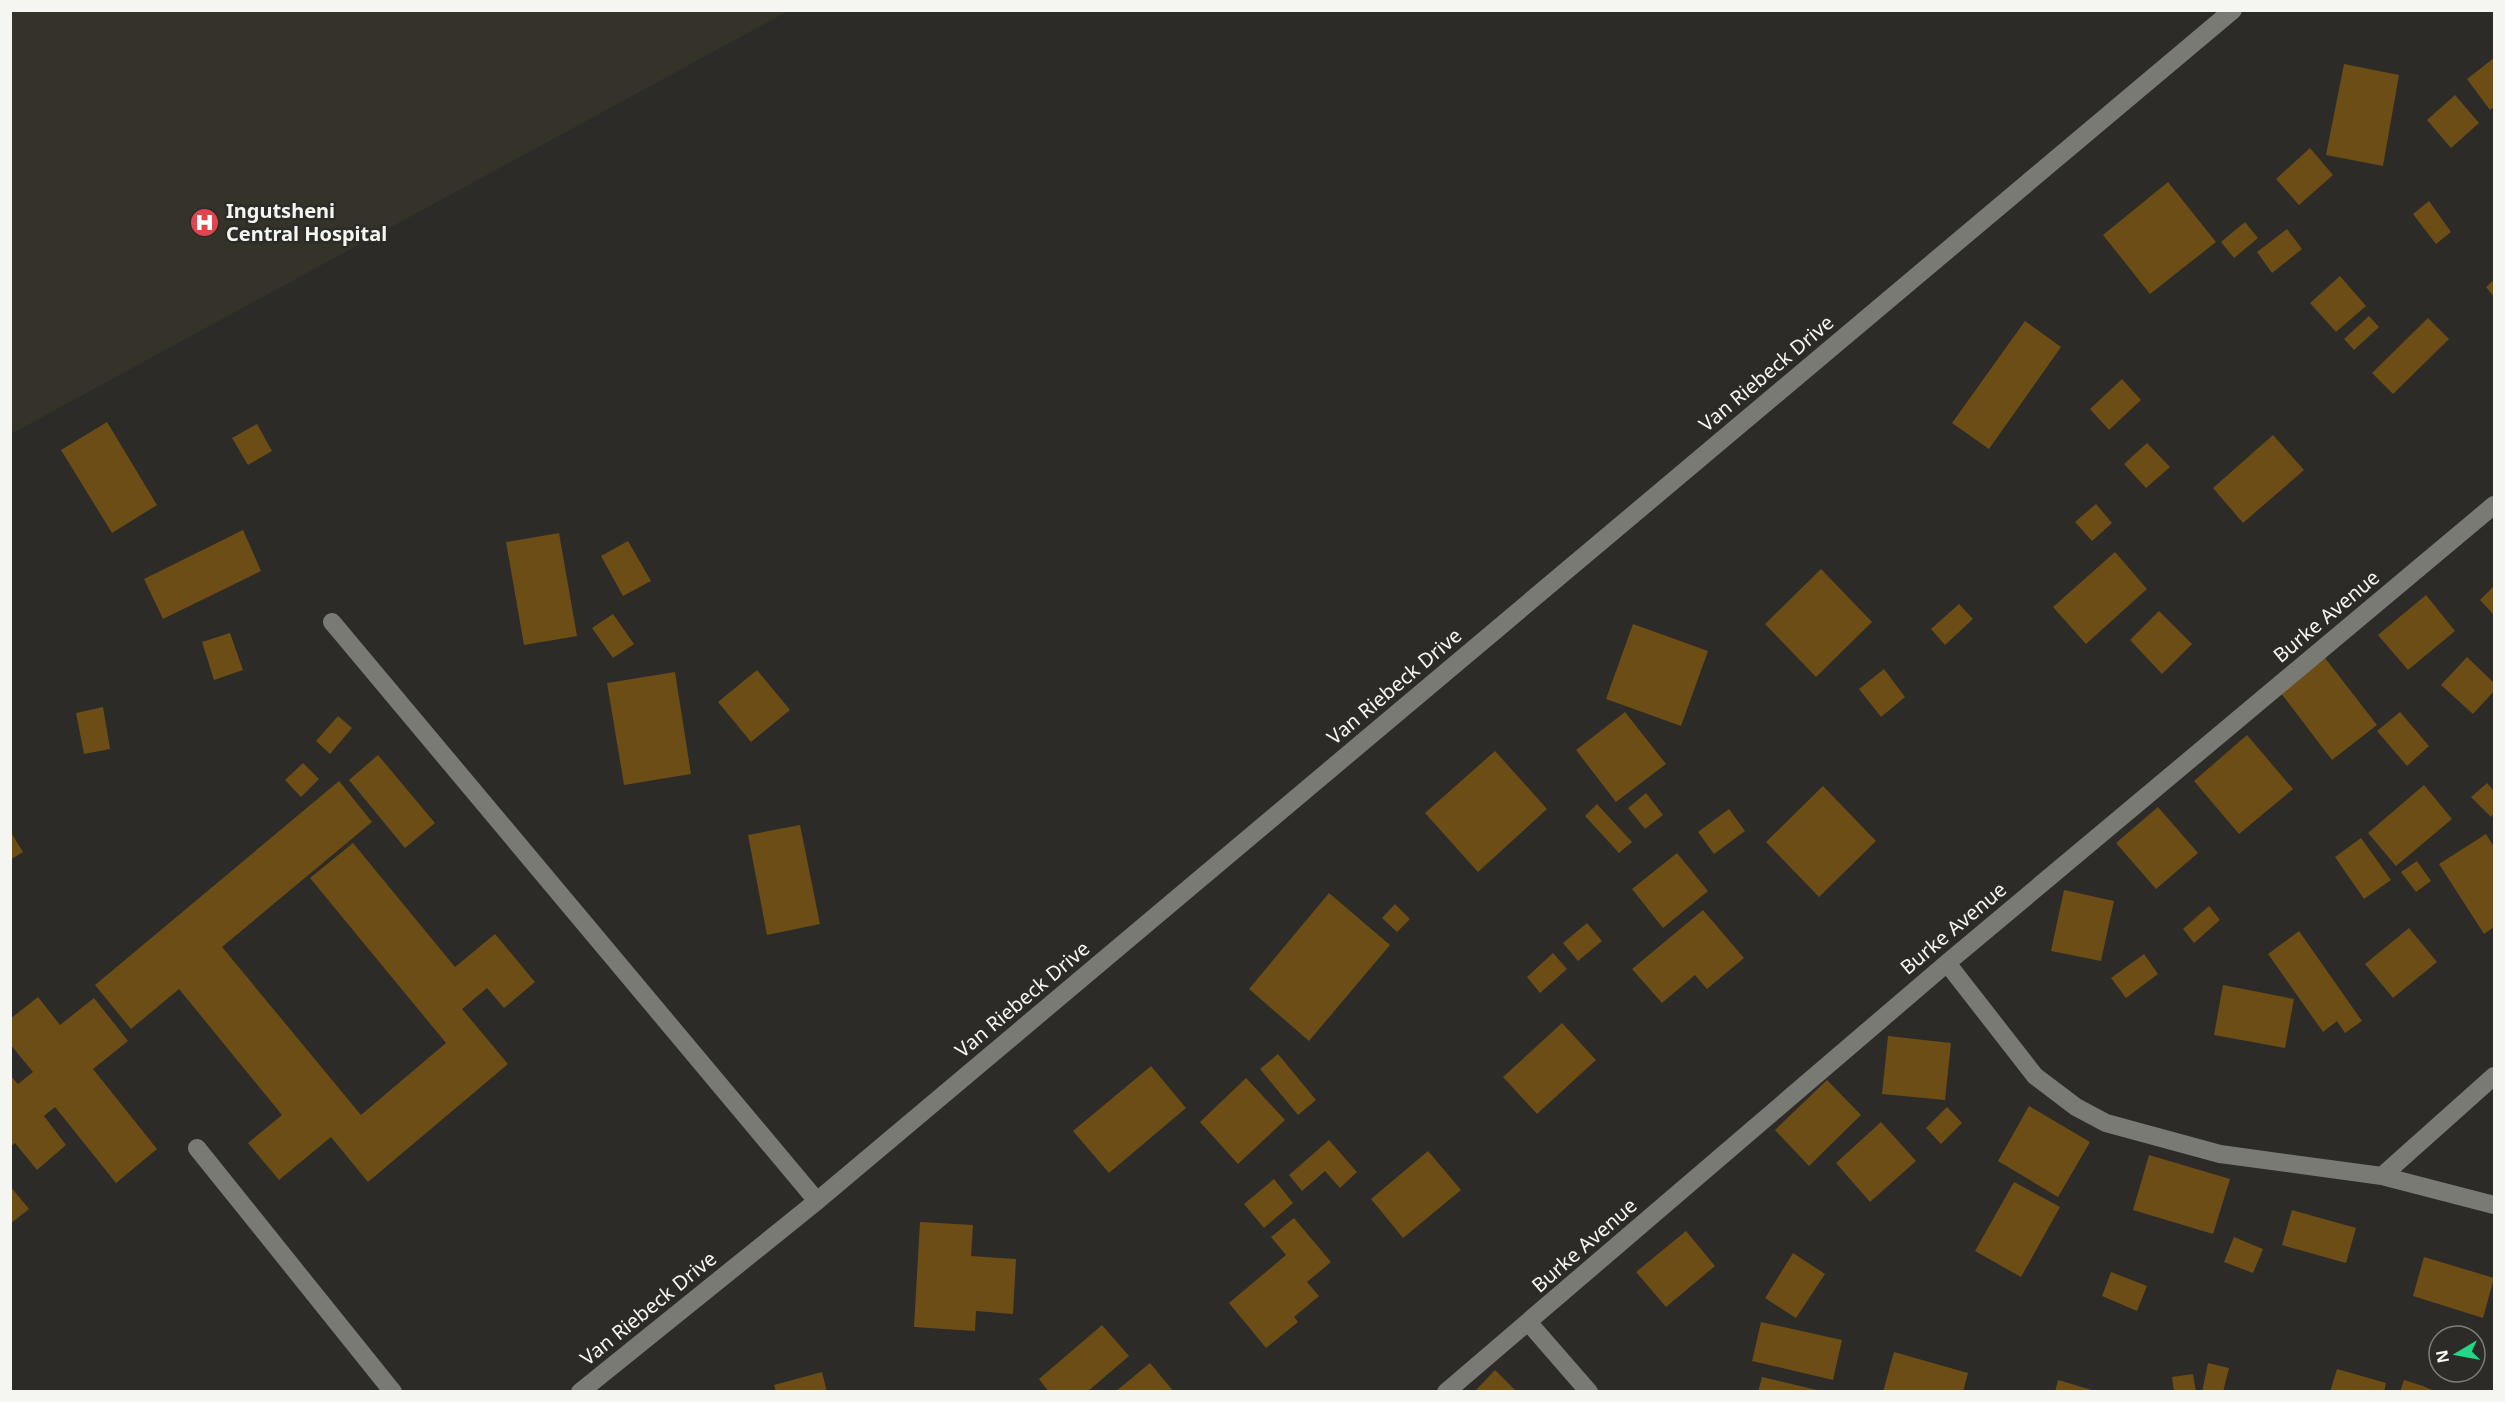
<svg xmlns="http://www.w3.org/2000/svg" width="2505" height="1402" font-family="'Noto Sans',sans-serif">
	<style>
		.built { fill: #353329 }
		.building { fill: #6c4d16 }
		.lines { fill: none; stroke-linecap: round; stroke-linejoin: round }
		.lane { stroke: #7a7a75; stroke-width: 18 }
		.street { stroke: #7a7a75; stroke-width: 18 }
		.secondary { stroke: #7a7a75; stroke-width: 18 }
		.labels { text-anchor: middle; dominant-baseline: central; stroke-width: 5; stroke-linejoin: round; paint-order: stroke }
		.poi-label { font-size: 20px; font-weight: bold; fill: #f5f5f2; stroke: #2c2b27; text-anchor: start }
		.street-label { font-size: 20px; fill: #f5f5f2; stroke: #2c2b27 }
	</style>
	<rect width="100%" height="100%" fill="#2c2b27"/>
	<path class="built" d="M11,10H788V11L11,434Z"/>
	<path class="building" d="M2494,58V107L2490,110L2467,79Z
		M2344,64L2399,75L2383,166L2326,155Z
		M2455,95L2479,123L2451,148L2427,120Z
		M2310,148L2333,175L2299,205L2276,179Z
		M2168,182L2216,242L2150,294L2103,235Z
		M2429,201L2451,232L2436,244L2413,214Z
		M2245,222L2258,238L2234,258L2221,242Z
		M2287,229L2302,249L2272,273L2257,252Z
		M2340,276L2366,306L2336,332L2310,303Z
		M2494,280V297L2486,287Z
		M2369,316L2379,327L2354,350L2344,339Z
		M2428,318L2449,339L2393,394L2372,373Z
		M2025,321L2061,347L1989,449L1952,423Z
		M2122,379L2141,400L2109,430L2090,409Z
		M107,422L157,505L112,533L61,450Z
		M257,424L272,451L248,465L232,438Z
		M2273,435L2304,470L2243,523L2213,488Z
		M2147,443L2170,467L2146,488L2124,464Z
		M2096,504L2112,523L2092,541L2075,522Z
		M243,530L261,571L163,619L144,579Z
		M559,533L577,636L524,645L506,542Z
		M628,541L651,581L623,596L601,556Z
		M2115,552L2147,589L2086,644L2053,607Z
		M1821,569L1872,622L1816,677L1765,624Z
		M2494,586V615L2480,600Z
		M2426,595L2455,631L2408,670L2378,635Z
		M1959,604L1973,619L1945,645L1931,629Z
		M2159,611L2192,644L2162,674L2130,640Z
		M613,614L634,644L613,658L592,628Z
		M1633,624L1708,651L1681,726L1606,699Z
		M230,633L243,670L214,680L202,642Z
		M2467,657L2494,683V691L2473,714L2441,685Z
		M2325,658L2377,725L2332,760L2280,692Z
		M1884,669L1905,697L1881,717L1859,689Z
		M757,670L790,710L751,742L718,702Z
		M675,672L691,774L624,785L607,683Z
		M103,707L110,749L84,754L76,713Z
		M1625,712L1666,764L1616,802L1576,750Z
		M2400,712L2429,746L2407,766L2377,731Z
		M338,716L352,728L330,754L316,741Z
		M2247,735L2293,789L2239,834L2194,781Z
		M1495,751L1547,809L1478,872L1425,813Z
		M378,755L435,823L405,848L349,780Z
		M303,763L319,779L301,797L285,780Z
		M339,781L372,822L222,947L361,1115L446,1043L310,878L353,843L455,967L495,934L535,982L504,1008L487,988L462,1009L508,1064L368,1182L331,1137L279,1180L248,1143L282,1115L179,989L131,1029L95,985Z
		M2487,783L2494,791V813L2491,817L2471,797Z
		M2424,785L2452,819L2396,866L2368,833Z
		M1823,786L1876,841L1819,897L1766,842Z
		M1646,793L1663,815L1645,829L1628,808Z
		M1597,804L1632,842L1619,853L1585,816Z
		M2158,807L2198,853L2156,889L2116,843Z
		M1729,809L1745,831L1714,854L1698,832Z
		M800,825L820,924L767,935L748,835Z
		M10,831L23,852L10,860Z
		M2486,834L2494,847V927L2484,934L2439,864Z
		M2361,838L2391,880L2364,899L2335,857Z
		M1677,853L1708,891L1663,928L1632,889Z
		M2417,861L2431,881L2416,892L2401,872Z
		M2064,890L2114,901L2101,961L2051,951Z
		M1329,893L1390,945L1309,1041L1249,989Z
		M1395,904L1410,919L1397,932L1382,918Z
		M2209,906L2220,920L2194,943L2183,929Z
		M1703,910L1744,958L1707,989L1695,975L1662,1003L1632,969Z
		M1587,923L1602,941L1578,961L1563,943Z
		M2409,928L2437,962L2393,998L2365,964Z
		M2299,931L2362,1021L2345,1033L2337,1021L2323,1032L2268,954Z
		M1553,953L1567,969L1540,993L1527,977Z
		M2144,954L2158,974L2126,998L2111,978Z
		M2223,985L2294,999L2285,1048L2214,1035Z
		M38,997L60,1025L94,998L128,1041L93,1069L157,1149L116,1183L55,1107L44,1116L66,1145L37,1170L15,1143L10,1147V1075L18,1084L33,1072L10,1044V1019Z
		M1562,1023L1596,1060L1537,1114L1503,1077Z
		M1888,1036L1951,1043L1945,1100L1882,1094Z
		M1278,1054L1316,1100L1298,1115L1260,1069Z
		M1151,1066L1186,1108L1109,1173L1073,1131Z
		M1246,1078L1285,1120L1238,1164L1200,1122Z
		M1827,1080L1861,1115L1809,1166L1775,1130Z
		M2029,1106L2090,1142L2058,1197L1998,1161Z
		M1947,1107L1962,1123L1941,1144L1926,1128Z
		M1881,1122L1916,1161L1870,1202L1836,1163Z
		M1329,1140L1357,1172L1340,1188L1325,1171L1302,1191L1289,1175Z
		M1428,1151L1461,1190L1403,1238L1371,1199Z
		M2149,1155L2230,1179L2213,1234L2133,1210Z
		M1274,1179L1293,1203L1264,1228L1244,1204Z
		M2014,1182L2060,1207L2021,1277L1975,1251Z
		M10,1186L29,1209L10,1224Z
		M2292,1210L2356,1228L2346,1263L2282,1245Z
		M1294,1218L1331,1262L1307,1282L1319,1296L1294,1317L1298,1322L1266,1348L1229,1303L1286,1255L1271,1237Z
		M920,1222L973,1225L971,1256L1016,1259L1013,1314L976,1311L975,1331L914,1327Z
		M1686,1231L1715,1266L1666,1307L1636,1272Z
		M2234,1237L2263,1249L2253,1273L2224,1262Z
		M1793,1253L1825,1274L1796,1318L1765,1298Z
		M2424,1257L2494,1278L2483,1318L2413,1296Z
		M2111,1272L2147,1286L2137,1311L2102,1296Z
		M1761,1322L1842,1340L1833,1380L1752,1361Z
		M1102,1325L1129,1356L1087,1392H1049L1039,1379Z
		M1894,1352L1968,1373L1963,1392H1883Z
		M1150,1363L1174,1392H1115Z
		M2208,1363L2229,1368L2223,1392H2202Z
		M2337,1369L2386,1383L2384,1392H2330Z
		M1495,1370L1517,1392H1474Z
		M822,1372L827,1392H776L774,1385Z
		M2193,1374L2196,1392H2174L2172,1377Z
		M1762,1377L1821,1391V1392H1758Z
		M2058,1380L2095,1391L2094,1392H2055Z
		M2404,1380L2423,1386L2436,1392H2400Z"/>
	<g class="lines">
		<path class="lane" d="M332,622L817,1201
			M197,1148L393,1392"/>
		<path class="street" d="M1947,963L2035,1076L2076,1107L2106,1123L2220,1154L2382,1176L2494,1205
			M2382,1176L2494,1076
			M1528,1322L1589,1392
			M1446,1392L1947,963L2494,505"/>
		<path class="secondary" d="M580,1392L817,1201L2233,10"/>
	</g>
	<defs>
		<symbol id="hospital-disc" viewBox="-11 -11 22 22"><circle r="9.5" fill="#e0444e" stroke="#2c2b27"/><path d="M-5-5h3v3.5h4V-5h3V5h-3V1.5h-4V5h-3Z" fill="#fff"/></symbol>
	</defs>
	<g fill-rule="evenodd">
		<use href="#hospital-disc" x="188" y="206" width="33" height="33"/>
	</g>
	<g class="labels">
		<g class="poi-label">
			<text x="226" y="210">Ingutsheni<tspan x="226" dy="23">Central Hospital</tspan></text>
		</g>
		<g class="street-label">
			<text transform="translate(1766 373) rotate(-40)">Van Riebeck Drive</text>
			<text transform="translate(2326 616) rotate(-40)">Burke Avenue</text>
			<text transform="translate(1394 686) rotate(-40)">Van Riebeck Drive</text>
			<text transform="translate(1953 928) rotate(-40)">Burke Avenue</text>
			<text transform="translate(1022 999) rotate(-40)">Van Riebeck Drive</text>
			<text transform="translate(1584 1245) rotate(-41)">Burke Avenue</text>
			<text transform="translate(648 1308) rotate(-39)">Van Riebeck Drive</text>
		</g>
	</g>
	<rect width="2505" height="1402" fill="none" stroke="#f5f5f2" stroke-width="24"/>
	<g transform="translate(2457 1354) rotate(260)"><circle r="28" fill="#2c2b27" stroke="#7c7c78" stroke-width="1.5"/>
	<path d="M0-4.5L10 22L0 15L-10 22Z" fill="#21d887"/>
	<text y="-9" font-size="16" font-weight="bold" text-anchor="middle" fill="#f5f5f2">N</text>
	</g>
</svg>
